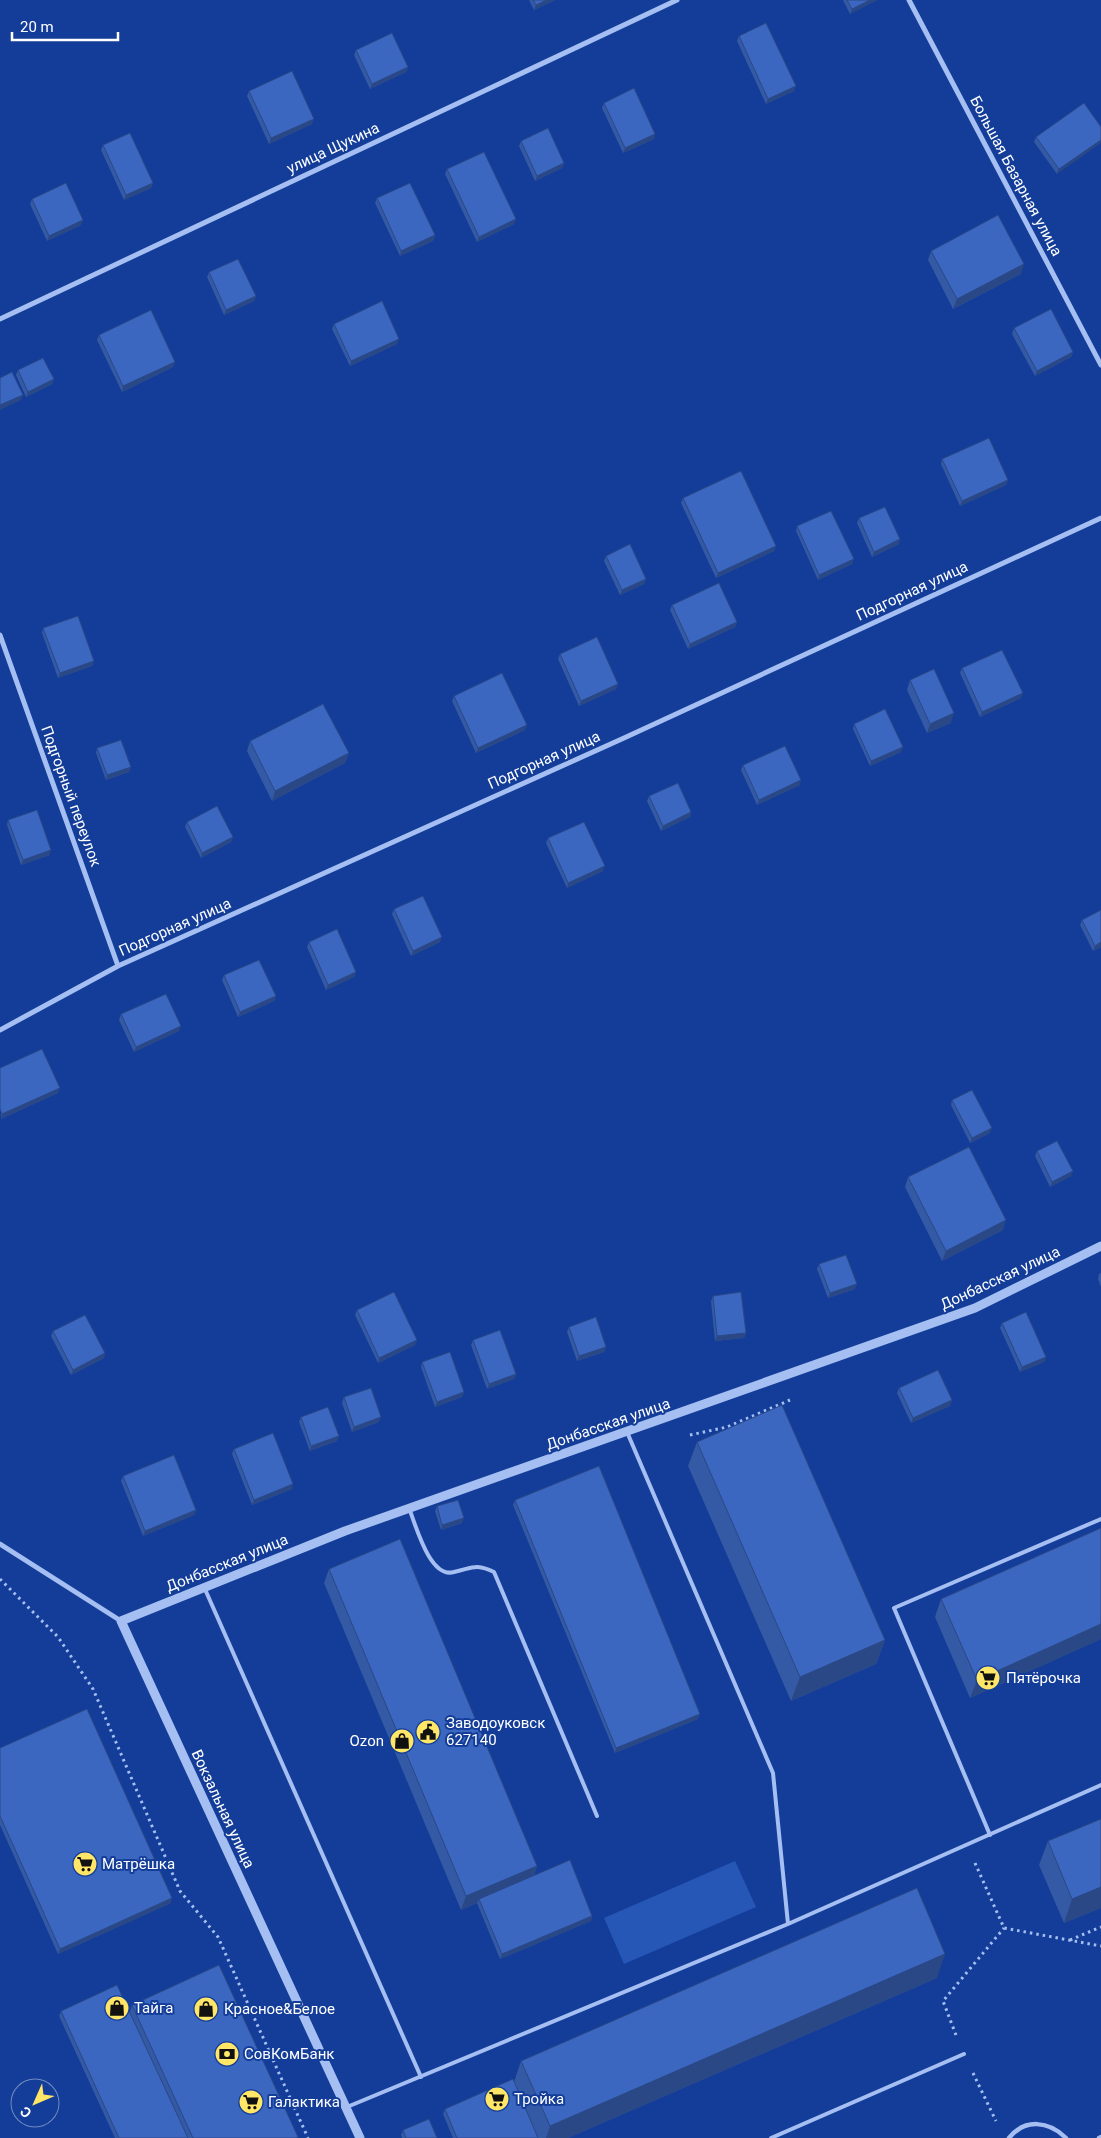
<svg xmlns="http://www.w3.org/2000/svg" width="1101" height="2138" font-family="Roboto,sans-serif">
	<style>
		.green { fill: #2656b6 }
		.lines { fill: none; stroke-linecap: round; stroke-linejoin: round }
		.path { stroke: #a5bff3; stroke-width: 3; stroke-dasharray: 2.5 4; stroke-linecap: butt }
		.service { stroke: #a5bff3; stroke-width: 4 }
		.pedestrian { stroke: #a5bff3; stroke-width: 4.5 }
		.minor { stroke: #a5bff3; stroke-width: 5 }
		.tertiary { stroke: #a5bff3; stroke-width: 9 }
		.wall { fill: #3459a5 }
		.shaded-wall { fill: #2a4886 }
		.building { fill: #3c67c0; stroke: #2a4886 }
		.labels { text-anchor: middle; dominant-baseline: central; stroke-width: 4; stroke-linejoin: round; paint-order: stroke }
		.street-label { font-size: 15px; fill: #fff; stroke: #133d98 }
		.poi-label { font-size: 15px; fill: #fff; stroke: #133d98; text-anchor: start }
	</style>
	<rect width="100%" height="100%" fill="#133d98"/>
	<path class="green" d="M735,1861L756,1907L624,1964L604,1918Z"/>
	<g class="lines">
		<path class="path" d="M690,1435L727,1427L790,1400
			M0,1579L58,1637L93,1689L180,1891L218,1937L308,2138
			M975,1863L1004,1928L1101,1946
			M1070,1940L1101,1927
			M956,2035L943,2001L1004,1928
			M973,2073L996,2121"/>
		<path class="service" d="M627,1432L773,1773L788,1924
			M409,1508C416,1526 430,1579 454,1572C473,1568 475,1563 494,1572L597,1816
			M204,1587L421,2077
			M990,1835L894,1608L1101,1519
			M347,2107L788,1924L1101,1785
			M771,2138L964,2054"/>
		<path class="pedestrian" d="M1009,2138C1025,2118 1049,2121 1066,2138
			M1099,2138L1101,2137"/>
		<path class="minor" d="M909,0L1101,365
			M0,319L677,0
			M0,635L118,966
			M0,1030L118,966L624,738L1101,518
			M0,1544L121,1621"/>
		<path class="tertiary" d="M360,2138L121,1621L345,1531L975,1308L1101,1246"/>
	</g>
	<path class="wall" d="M529,0H555L534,10Z
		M843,0H877L850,14Z
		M739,36L794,91L766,104L737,41Z
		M356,50L408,67L406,72L370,89L354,55Z
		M249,91L312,124L269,144L247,96Z
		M604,103L655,134L654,139L623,153L602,108Z
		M1084,103L1057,174L1034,142L1036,137Z
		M521,141L564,163L562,168L535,181L519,146Z
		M103,145L153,183L151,188L124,200L101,150Z
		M447,169L514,224L477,242L445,174Z
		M377,198L435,235L433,241L400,256L375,203Z
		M32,199L81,225L47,241L30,204Z
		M931,251L1021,274L953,309L928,260Z
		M209,272L256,296L254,301L224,315L207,277Z
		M334,324L397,344L350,366L332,329Z
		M1014,328L1073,352L1071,357L1035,376L1012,334Z
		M99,335L175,362L173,367L122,392L97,340Z
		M18,370L54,379L52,384L26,397L16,375Z
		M942,459L1008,480L1006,485L960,506L941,464Z
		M683,498L776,546L774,551L716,578L681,503Z
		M859,518L899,544L872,557L857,523Z
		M797,526L852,564L818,580L796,531Z
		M606,556L646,579L644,584L620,595L604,561Z
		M672,605L737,622L735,627L688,649L670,610Z
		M43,628L94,661L92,666L58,678L42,633Z
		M560,654L618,684L616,689L579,706L558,659Z
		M962,668L1021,698L980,717L960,673Z
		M910,680L951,723L927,733L907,690Z
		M454,696L525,730L476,753L452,701Z
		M854,724L901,752L870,766L853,729Z
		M250,741L349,753L345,763L272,801L247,751Z
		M97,748L131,767L129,772L106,780L96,753Z
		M743,765L800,785L757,805L741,770Z
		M649,796L691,812L690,817L661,831L647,801Z
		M8,820L50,855L21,865L7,825Z
		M187,822L233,837L231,842L201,858L185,827Z
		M548,838L603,871L567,888L546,843Z
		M394,909L440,942L411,956L392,914Z
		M1101,910V947L1093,951L1080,925L1082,920Z
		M309,942L356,972L354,977L326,990L307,947Z
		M224,975L276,996L274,1001L238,1017L222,980Z
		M121,1014L179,1031L134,1052L119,1020Z
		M0,1068L58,1093L1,1119Z
		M952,1100L990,1133L970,1143L951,1105Z
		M1037,1151L1071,1176L1050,1187L1035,1156Z
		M908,1177L1003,1230L942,1261L905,1187Z
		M819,1264L855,1289L828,1298L817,1269Z
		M1101,1273V1287L1098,1279L1099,1274Z
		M713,1296L746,1333L744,1338L715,1341L711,1301Z
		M357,1310L415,1345L378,1363L355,1315Z
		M1002,1323L1046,1357L1044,1362L1020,1372L1000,1328Z
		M569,1327L606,1347L604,1352L577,1361L567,1332Z
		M53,1331L104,1358L71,1375L51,1336Z
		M473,1340L516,1374L514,1379L487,1389L471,1345Z
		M422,1362L464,1392L462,1397L435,1407L421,1367Z
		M899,1388L952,1400L950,1406L911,1423L897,1393Z
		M344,1397L379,1422L352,1432L342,1403Z
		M301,1417L339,1436L337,1441L310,1451L299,1422Z
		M697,1442L885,1640L876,1664L791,1701L688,1466Z
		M234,1449L292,1489L252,1505L232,1454Z
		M123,1476L196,1510L194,1515L143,1536L121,1481Z
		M515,1500L698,1719L615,1753L513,1505Z
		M437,1506L462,1523L441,1530L435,1511Z
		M1101,1528V1639L970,1698L935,1617L941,1599Z
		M329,1569L537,1866L534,1876L592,1916L591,1921L500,1959L477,1903L461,1910L324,1583Z
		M0,1748L171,1903L58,1954L0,1825Z
		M1101,1819V1908L1064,1923L1039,1865L1048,1841Z
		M937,1978L568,2138H453L443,2114L445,2109L514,2082L521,2061Z
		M132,2005L297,2138H115L59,2016L61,2011L130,2012Z
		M403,2130L437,2138H402L401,2135Z"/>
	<path class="shaded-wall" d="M547,0H555L534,10L536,5Z
		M870,0H877L850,14L852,9Z
		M408,67L406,72L370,89L372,84Z
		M796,86L794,91L766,104L768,99Z
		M314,119L312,124L269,144L271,138Z
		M655,134L654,139L623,153L625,148Z
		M1101,140V143L1057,174L1059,169Z
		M564,163L562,168L535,181L537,176Z
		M153,183L151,188L124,200L126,195Z
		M516,219L514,224L477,242L479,237Z
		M83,220L81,225L47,241L49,236Z
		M435,235L433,241L400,256L401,251Z
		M1024,264L1021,274L953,309L957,299Z
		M256,296L254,301L224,315L226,310Z
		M399,339L397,344L350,366L351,361Z
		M1073,352L1071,357L1035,376L1037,371Z
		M175,362L173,367L122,392L123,386Z
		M54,379L52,384L26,397L28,392Z
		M23,395L21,400L0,410V405Z
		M1008,480L1006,485L960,506L962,501Z
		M900,539L899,544L872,557L874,552Z
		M776,546L774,551L716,578L718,573Z
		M854,559L852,564L818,580L819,575Z
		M646,579L644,584L620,595L622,590Z
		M737,622L735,627L688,649L690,644Z
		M94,661L92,666L58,678L60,673Z
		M618,684L616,689L579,706L581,701Z
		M1023,693L1021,698L980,717L982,712Z
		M954,713L951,723L927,733L930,724Z
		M527,725L525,730L476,753L478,748Z
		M903,747L901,752L870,766L871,761Z
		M349,753L345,763L272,801L275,791Z
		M131,767L129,772L106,780L107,775Z
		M801,780L800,785L757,805L759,800Z
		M691,812L690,817L661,831L663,826Z
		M233,837L231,842L201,858L202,853Z
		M51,850L50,855L21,865L23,860Z
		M605,866L603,871L567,888L568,883Z
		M442,937L440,942L411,956L413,951Z
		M1101,942V947L1093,951L1095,946Z
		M356,972L354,977L326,990L328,985Z
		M276,996L274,1001L238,1017L240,1012Z
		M181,1026L179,1031L134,1052L136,1047Z
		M60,1088L58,1093L1,1119L2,1114Z
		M992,1128L990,1133L970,1143L972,1138Z
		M1073,1171L1071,1176L1050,1187L1052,1182Z
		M1006,1220L1003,1230L942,1261L946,1251Z
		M857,1284L855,1289L828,1298L830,1293Z
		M746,1333L744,1338L715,1341L717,1336Z
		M417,1340L415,1345L378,1363L379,1358Z
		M606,1347L604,1352L577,1361L579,1356Z
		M105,1353L104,1358L71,1375L73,1370Z
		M1046,1357L1044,1362L1020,1372L1022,1367Z
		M516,1374L514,1379L487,1389L489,1384Z
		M464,1392L462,1397L435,1407L437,1402Z
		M952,1400L950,1406L911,1423L913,1418Z
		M381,1417L379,1422L352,1432L354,1427Z
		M339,1436L337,1441L310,1451L311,1446Z
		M293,1484L292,1489L252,1505L254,1500Z
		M196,1510L194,1515L143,1536L145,1531Z
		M464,1518L462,1523L441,1530L442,1525Z
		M1101,1624V1639L970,1698L977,1680Z
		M885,1640L876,1664L791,1701L800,1677Z
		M700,1714L698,1719L615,1753L616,1748Z
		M537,1866L532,1881L479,1899L477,1903L461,1910L466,1896Z
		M1101,1887V1908L1064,1923L1072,1899Z
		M172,1898L171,1903L58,1954L60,1949Z
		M592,1916L591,1921L500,1959L502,1954Z
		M945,1954L937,1978L568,2138H546L550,2126Z"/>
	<path class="building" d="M533,0H547L536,5Z
		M847,0H870L852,9Z
		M766,23L796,86L768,99L739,36Z
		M392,33L408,67L372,84L356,50Z
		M292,71L314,119L271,138L249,91Z
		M634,88L655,134L625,148L604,103Z
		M1084,103L1101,127V140L1059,169L1036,137Z
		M548,128L564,163L537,176L521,141Z
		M130,133L153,183L126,195L103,145Z
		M484,152L516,219L479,237L447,169Z
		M66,183L83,220L49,236L32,199Z
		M410,183L435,235L401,251L377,198Z
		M998,215L1024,264L957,299L931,251Z
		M238,259L256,296L226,310L209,272Z
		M382,301L399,339L351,361L334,324Z
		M1051,309L1073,352L1037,371L1014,328Z
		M151,310L175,362L123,386L99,335Z
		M43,358L54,379L28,392L18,370Z
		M12,372L23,395L0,405V378Z
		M989,438L1008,480L962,501L942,459Z
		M741,471L776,546L718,573L683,498Z
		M885,507L900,539L874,552L859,518Z
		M831,511L854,559L819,575L797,526Z
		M630,544L646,579L622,590L606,556Z
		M719,583L737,622L690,644L672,605Z
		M78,616L94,661L60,673L43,628Z
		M597,637L618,684L581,701L560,654Z
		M1002,650L1023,693L982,712L962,668Z
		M934,669L954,713L930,724L910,680Z
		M502,673L527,725L478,748L454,696Z
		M323,704L349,753L275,791L250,741Z
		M885,709L903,747L871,761L854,724Z
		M121,740L131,767L107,775L97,748Z
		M785,746L801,780L759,800L743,765Z
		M678,783L691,812L663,826L649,796Z
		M217,806L233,837L202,853L187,822Z
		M37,810L51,850L23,860L8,820Z
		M584,822L605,866L568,883L548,838Z
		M423,896L442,937L413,951L394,909Z
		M1101,910V942L1095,946L1082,920Z
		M337,929L356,972L328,985L309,942Z
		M259,960L276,996L240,1012L224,975Z
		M166,994L181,1026L136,1047L121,1014Z
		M42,1049L60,1088L2,1114L0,1109V1068Z
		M972,1090L992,1128L972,1138L952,1100Z
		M1057,1141L1073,1171L1052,1182L1037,1151Z
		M969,1147L1006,1220L946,1251L908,1177Z
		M846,1255L857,1284L830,1293L819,1264Z
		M394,1292L417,1340L379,1358L357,1310Z
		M741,1292L746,1333L717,1336L713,1296Z
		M1026,1312L1046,1357L1022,1367L1002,1323Z
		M85,1315L105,1353L73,1370L53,1331Z
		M596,1317L606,1347L579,1356L569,1327Z
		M500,1330L516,1374L489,1384L473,1340Z
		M450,1352L464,1392L437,1402L422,1362Z
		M938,1370L952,1400L913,1418L899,1388Z
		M371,1388L381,1417L354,1427L344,1397Z
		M782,1405L885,1640L800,1677L697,1442Z
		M328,1407L339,1436L311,1446L301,1417Z
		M273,1433L293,1484L254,1500L234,1449Z
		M174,1455L196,1510L145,1531L123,1476Z
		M599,1466L700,1714L616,1748L515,1500Z
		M458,1500L464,1518L442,1525L437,1506Z
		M1101,1528V1624L977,1680L941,1599Z
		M400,1539L537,1866L466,1896L329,1569Z
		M87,1709L172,1898L60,1949L0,1816V1748Z
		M1101,1819V1887L1072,1899L1048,1841Z
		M570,1860L592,1916L502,1954L479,1899Z
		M917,1888L945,1954L550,2126L521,2061Z
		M219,1965L298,2137L296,2138H193L132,2005Z
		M117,1985L188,2138H119L61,2011Z
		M513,2079L538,2138H457L445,2109Z
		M429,2119L437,2138H406L403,2130Z"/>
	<defs>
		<symbol id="supermarket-disc" viewBox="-11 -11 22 22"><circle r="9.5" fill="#ffe667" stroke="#133d98"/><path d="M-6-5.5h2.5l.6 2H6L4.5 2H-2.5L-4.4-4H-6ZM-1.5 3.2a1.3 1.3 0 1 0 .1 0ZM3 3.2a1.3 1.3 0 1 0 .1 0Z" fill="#111"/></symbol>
		<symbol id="civic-disc" viewBox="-11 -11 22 22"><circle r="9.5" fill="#ffe667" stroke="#133d98"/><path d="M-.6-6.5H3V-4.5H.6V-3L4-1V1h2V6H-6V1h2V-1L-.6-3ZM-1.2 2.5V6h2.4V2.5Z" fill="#111"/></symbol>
		<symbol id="shop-disc" viewBox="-11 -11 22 22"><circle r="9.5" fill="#ffe667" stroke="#133d98"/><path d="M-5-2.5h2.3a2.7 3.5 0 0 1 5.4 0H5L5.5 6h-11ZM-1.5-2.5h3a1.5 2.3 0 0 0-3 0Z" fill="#111"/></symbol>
		<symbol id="bank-disc" viewBox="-11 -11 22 22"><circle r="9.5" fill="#ffe667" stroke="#133d98"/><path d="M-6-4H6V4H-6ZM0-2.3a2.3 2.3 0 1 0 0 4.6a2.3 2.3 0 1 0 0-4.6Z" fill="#111"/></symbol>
	</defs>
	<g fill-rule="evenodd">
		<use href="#supermarket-disc" x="974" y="1664" width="28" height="28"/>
		<use href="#civic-disc" x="414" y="1718" width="28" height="28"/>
		<use href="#shop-disc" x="388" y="1727" width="28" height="28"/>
		<use href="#supermarket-disc" x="71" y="1850" width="28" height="28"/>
		<use href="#shop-disc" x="103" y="1994" width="28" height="28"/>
		<use href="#shop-disc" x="192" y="1995" width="28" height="28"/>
		<use href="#bank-disc" x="213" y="2040" width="28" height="28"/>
		<use href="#supermarket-disc" x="483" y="2085" width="28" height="28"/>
		<use href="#supermarket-disc" x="237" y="2088" width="28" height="28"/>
	</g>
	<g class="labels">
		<g class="street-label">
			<text transform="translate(333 148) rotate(-25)">улица Щукина</text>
			<text transform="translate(1016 176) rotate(62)">Большая Базарная улица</text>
			<text transform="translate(912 591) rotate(-25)">Подгорная улица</text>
			<text transform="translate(544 760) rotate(-24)">Подгорная улица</text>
			<text transform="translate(71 796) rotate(70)">Подгорный переулок</text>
			<text transform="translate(175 927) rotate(-24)">Подгорная улица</text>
			<text transform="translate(1000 1278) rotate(-25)">Донбасская улица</text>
			<text transform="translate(608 1424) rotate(-19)">Донбасская улица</text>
			<text transform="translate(227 1563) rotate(-22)">Донбасская улица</text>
			<text transform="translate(223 1809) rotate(65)">Вокзальная улица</text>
		</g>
		<g class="poi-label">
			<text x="1006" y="1678">Пятёрочка</text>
			<text x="446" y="1723">Заводоуковск<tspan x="446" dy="17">627140</tspan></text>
			<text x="384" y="1741" text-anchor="end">Ozon</text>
			<text x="102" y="1864">Матрёшка</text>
			<text x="134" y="2008">Тайга</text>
			<text x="224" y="2009">Красное&amp;Белое</text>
			<text x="244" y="2054">СовКомБанк</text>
			<text x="514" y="2099">Тройка</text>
			<text x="268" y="2102">Галактика</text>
		</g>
	</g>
	<g transform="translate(35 2103) rotate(225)"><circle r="24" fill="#133d98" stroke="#718bc1"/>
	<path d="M0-4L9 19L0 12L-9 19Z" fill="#ffe667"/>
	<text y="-8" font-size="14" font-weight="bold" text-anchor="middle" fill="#ffffff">С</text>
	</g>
	<path d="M12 32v8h106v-8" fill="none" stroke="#ffffff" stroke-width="2.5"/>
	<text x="20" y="32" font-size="15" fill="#ffffff" stroke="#133d98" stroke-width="4" paint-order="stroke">20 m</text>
</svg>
